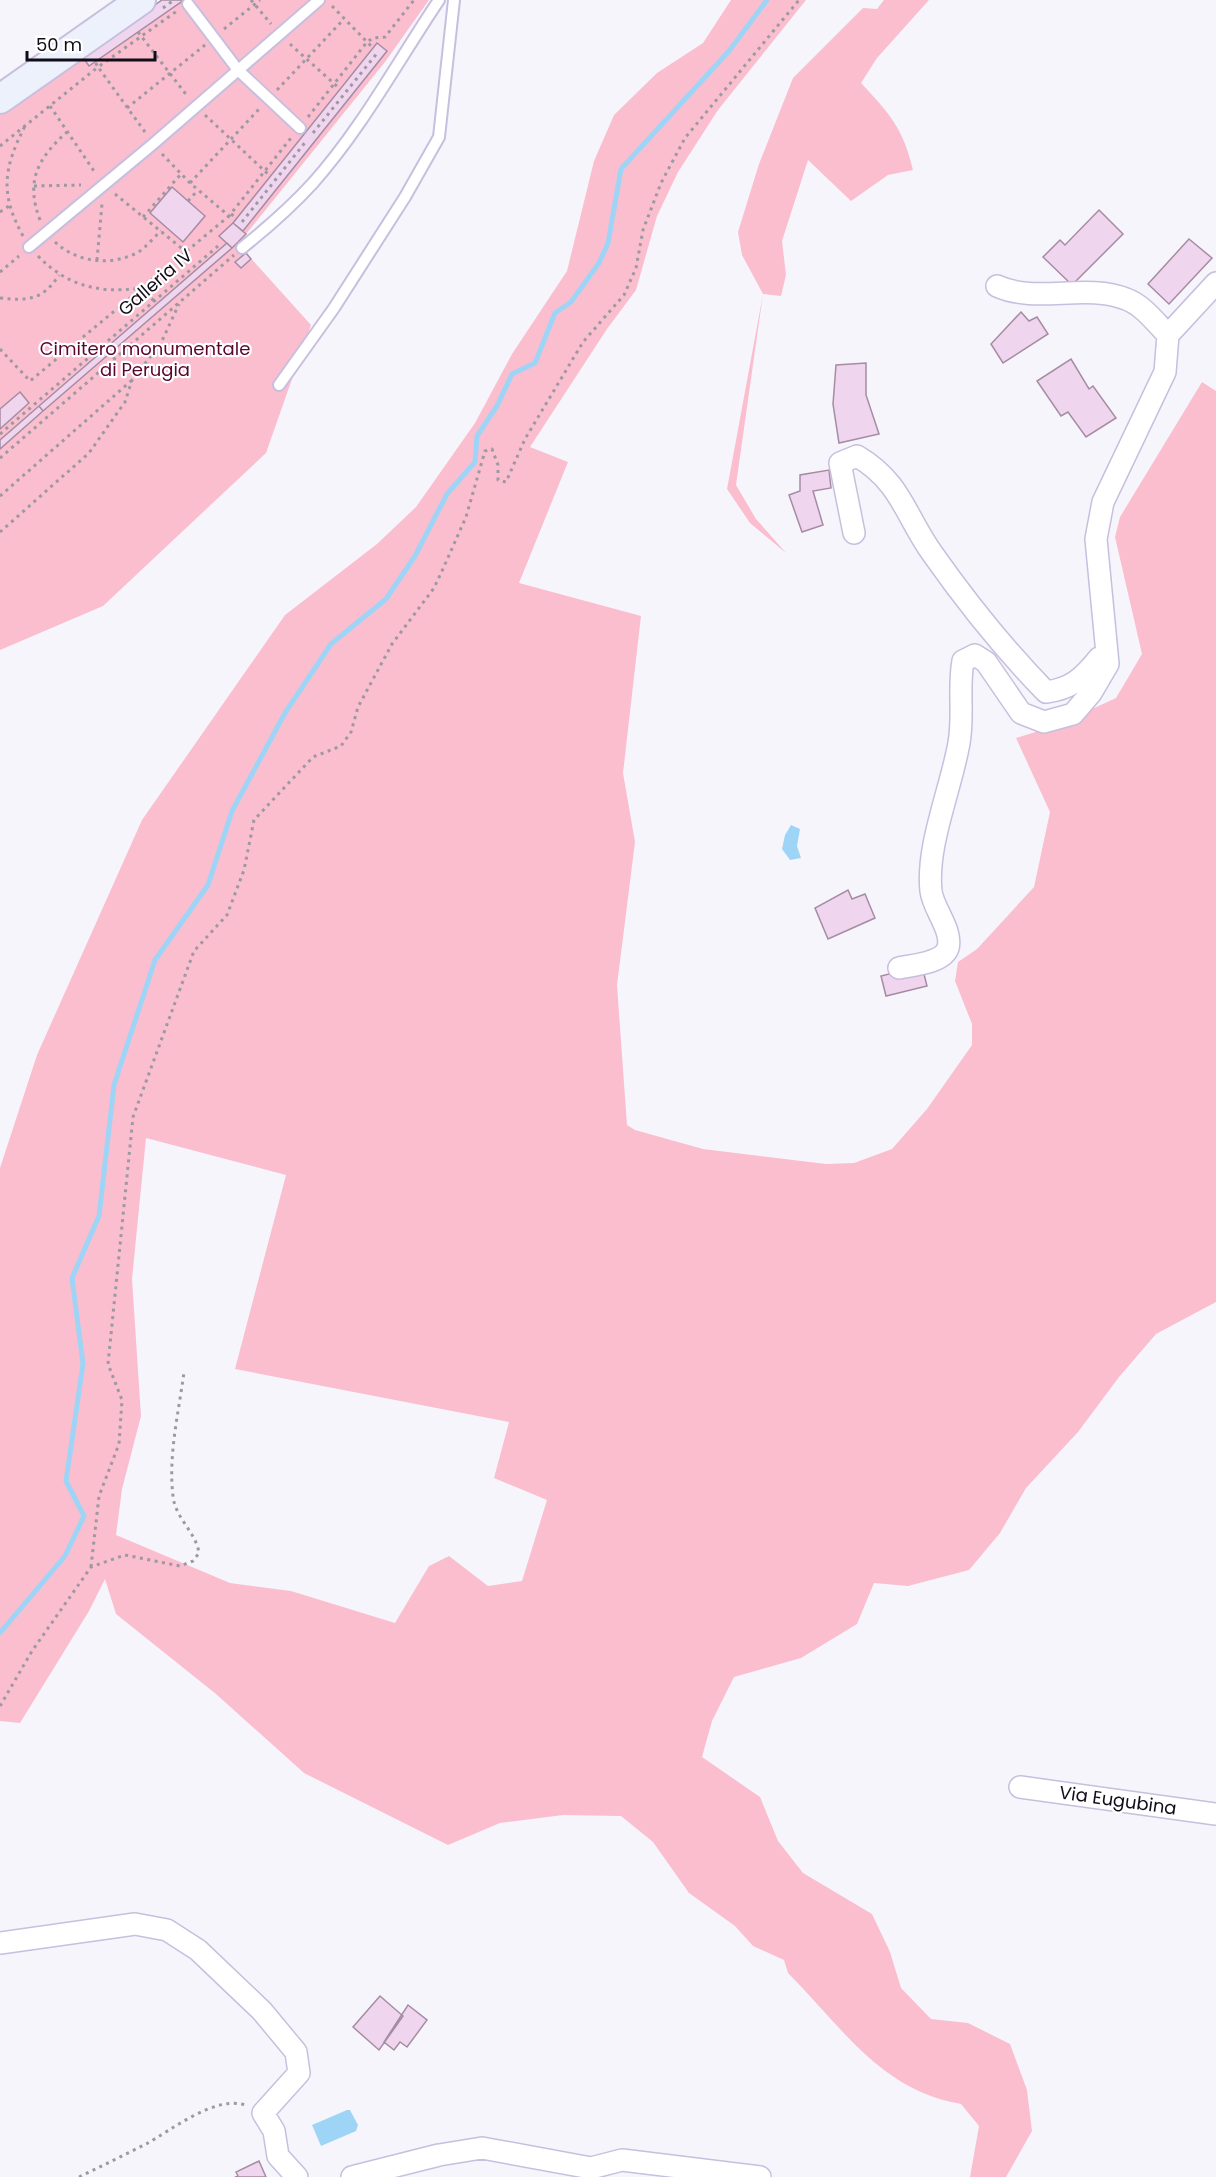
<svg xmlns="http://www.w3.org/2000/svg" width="1216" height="2177" font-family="Poppins,sans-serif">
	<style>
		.green { fill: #fabecf; fill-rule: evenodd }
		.water { fill: #9ed5f6 }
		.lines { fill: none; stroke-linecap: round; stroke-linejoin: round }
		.stream { stroke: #9ed5f6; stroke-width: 5 }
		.building { fill: #f0d5ee; stroke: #a58ca3; stroke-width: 1.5 }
		.lane-casing { stroke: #c7bfde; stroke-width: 14 }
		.street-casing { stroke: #c7bfde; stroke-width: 24 }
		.secondary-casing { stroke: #c7bfde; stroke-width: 32 }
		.path { stroke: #9c99a2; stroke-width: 3; stroke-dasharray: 3 4.5; stroke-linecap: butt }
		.lane { stroke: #fff; stroke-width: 10 }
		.street { stroke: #fff; stroke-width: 21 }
		.secondary { stroke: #ecf1fc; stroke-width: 28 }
		.labels { text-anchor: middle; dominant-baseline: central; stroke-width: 4.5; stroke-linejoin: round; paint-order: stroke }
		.street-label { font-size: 18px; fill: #110d18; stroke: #fff }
		.park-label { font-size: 18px; fill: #5b042e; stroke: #fff }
	</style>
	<rect width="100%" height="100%" fill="#f7f5fc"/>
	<path class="green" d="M161,0H429L385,62L238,244L311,325L266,453L103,606L0,650V113Z
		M731,0H806L718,110L678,172L657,216L636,290L607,329L530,447L568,462L519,583L641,616L623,773L635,842L617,985L627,1125L635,1130L703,1149L826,1164L854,1163L892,1149L927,1109L972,1045V1024L955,981L958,962L977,949L1034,887L1050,812L1016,738L1055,726L1116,698L1142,654L1115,537L1120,517L1202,382L1216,391V1302L1156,1334L1119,1377L1078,1432L1026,1488L1000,1533L969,1570L908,1586L874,1583L857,1624L801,1658L734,1677L712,1721L702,1757L760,1797L778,1841L803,1873L872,1914L890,1952L901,1988L931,2019L968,2023L1010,2044L1027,2090L1032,2131L1006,2177H970L979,2126L961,2104C880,2090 842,2027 788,1973L784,1960L753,1946L735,1926L689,1893L653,1842L621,1816L563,1815L500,1823L448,1845L304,1773L216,1694L116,1614L105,1579L89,1611L20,1723L0,1721V1168L37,1055L142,820L285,615L377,544L416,507L475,423L512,354L567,271L594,161L614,115L657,73L703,43ZM146,1138L286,1175L235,1369L509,1422L494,1478L547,1500L522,1581L488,1586L449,1556L429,1566L395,1623L291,1591L230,1583L116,1535L122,1489L141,1416L132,1279Z
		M884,0H929L877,58L861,83C890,114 903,128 913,170L888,175L851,201L808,160L782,241L786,275L781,296L763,294L736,485L756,519L786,553L750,523L727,489L763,294L742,255L738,232L759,164L793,78L863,8L877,9Z"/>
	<path class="water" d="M791,825L800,829L797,846L801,858L790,860L782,849L785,835Z
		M347,2110H350L358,2125L356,2131L321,2146L312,2125Z"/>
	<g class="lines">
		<path class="stream" d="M0,1633L65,1556L84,1516L66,1481L83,1364L72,1278L99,1216L114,1085L155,960L208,885L232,811L285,713L331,644L386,599L415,556L447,494L475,462L477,436L497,406L512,374L535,363L555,313L571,302L599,263L608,243L621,169L729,51L767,0"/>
	</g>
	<path class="building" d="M162,0H184L89,66L82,56Z
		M377,43L387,51L243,231L233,223Z
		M172,187L205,216L183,242L150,213Z
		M1099,210L1123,234L1072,285L1043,257L1060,240L1065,245Z
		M233,223L246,234L232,248L219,236Z
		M1189,239L1212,258L1169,304L1148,284Z
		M227,243L232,248L43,411L39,406Z
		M246,253L251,259L241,268L235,262Z
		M1021,312L1029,321L1037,317L1048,334L1003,363L991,344Z
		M1071,359L1089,389L1093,386L1116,418L1086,437L1068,412L1061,416L1037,381Z
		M866,363V395L879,434L839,443L833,404L836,365Z
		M20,392L29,403L0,429V409Z
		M39,406L43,411L0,449V440Z
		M829,470L831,488L813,491L823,525L802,532L789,495L800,491V475Z
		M848,890L852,899L865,894L875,918L828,939L815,908Z
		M922,966L927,986L886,996L881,976Z
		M380,1996L403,2016L379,2050L353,2027Z
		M408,2005L427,2020L407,2047L400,2042L394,2050L384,2042Z
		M259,2161L266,2177H235L238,2176L236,2172Z"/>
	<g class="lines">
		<defs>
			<path id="lane" d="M188,4L238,70L300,128
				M29,247L153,144L319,0
				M242,248C267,228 291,207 313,183C362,128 398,61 439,0
				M279,385L334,308L405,197L439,137L454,0"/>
			<path id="street" d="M997,286C1036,304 1085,283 1126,299C1143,305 1156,323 1168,335
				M854,533L840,463L857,456C901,482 905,515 932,553C965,600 1006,651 1046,692C1071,689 1083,678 1099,658
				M899,968C913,965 943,963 948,948C953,930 933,909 931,891C926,846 951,789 959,743C964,715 958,688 963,661L975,655L986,662L1021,713L1044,722L1073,714L1091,693L1108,664L1096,539L1103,502L1165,372L1168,335L1216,283
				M1020,1787L1216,1814
				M0,1943L135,1924L167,1930L198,1950L262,2011L296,2052L299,2073L263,2113L274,2131L278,2156L297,2177
				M352,2177L439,2155L482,2148L591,2168L622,2160L760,2177"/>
			<path id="secondary" d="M0,99L141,0"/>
		</defs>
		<use href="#lane" class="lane-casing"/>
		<use href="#street" class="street-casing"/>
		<use href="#secondary" class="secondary-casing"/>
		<path class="path" d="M251,0L271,24
			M332,6L373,48
			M163,8L174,0
			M224,29L260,0
			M138,32L188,97
			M290,44L340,89
			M277,90L344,19
			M50,106L96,174
			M127,108L205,45
			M205,115L270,176
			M308,117L367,42L373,38L385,37L414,0
			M145,132L98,67L177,11
			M313,133L378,52
			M0,146L98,67L95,62
			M162,154L190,183L229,216L291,138
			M190,183L260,108
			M34,186L81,185
			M115,194L185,251
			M188,201L198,190
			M0,212L9,206
			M231,214L237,218
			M143,217L181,174
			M40,220C25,181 38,158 67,132
			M242,222L307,140
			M23,236C0,194 3,169 25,126
			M55,242C77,263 113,267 140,251C147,246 154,237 161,231
			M38,256C67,286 100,294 141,288L154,301
			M97,260L102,204
			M0,272L19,256
			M0,298C28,301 43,300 59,275
			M0,349L30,381L229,216
			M0,434L218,246
			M0,458L234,255
			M0,496L131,381
			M0,532L89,453L125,402L132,380L161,343L179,304
			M91,1567L99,1496L119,1444L122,1400L108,1364L133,1117L194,951L227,915L244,870L254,820L313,757L341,746L351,732L358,707L392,644L434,588L442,571L466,517L485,451L492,449L498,465V480L506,482L525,439L583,342L624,295L636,268L643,230L661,183L685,138L799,0
			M0,1706L32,1651L91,1567L125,1555L180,1566L193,1561L199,1553C196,1532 175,1518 173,1496C168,1455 179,1411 184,1372
			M79,2177C102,2166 124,2155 146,2144C172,2130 217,2093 248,2106"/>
		<use href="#lane" class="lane"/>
		<use href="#street" class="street"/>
		<use href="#secondary" class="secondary"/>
	</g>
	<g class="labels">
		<g class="street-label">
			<text transform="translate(155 282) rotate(-41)">Galleria IV</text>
			<text transform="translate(1118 1800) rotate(8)">Via Eugubina</text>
		</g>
		<g class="park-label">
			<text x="145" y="348">Cimitero monumentale<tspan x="145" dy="21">di Perugia</tspan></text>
		</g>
	</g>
	<path d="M27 51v9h128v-9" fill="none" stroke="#110d18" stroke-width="3"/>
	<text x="36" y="51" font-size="18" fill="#110d18" stroke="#ffffff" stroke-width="4.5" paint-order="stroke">50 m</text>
</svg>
